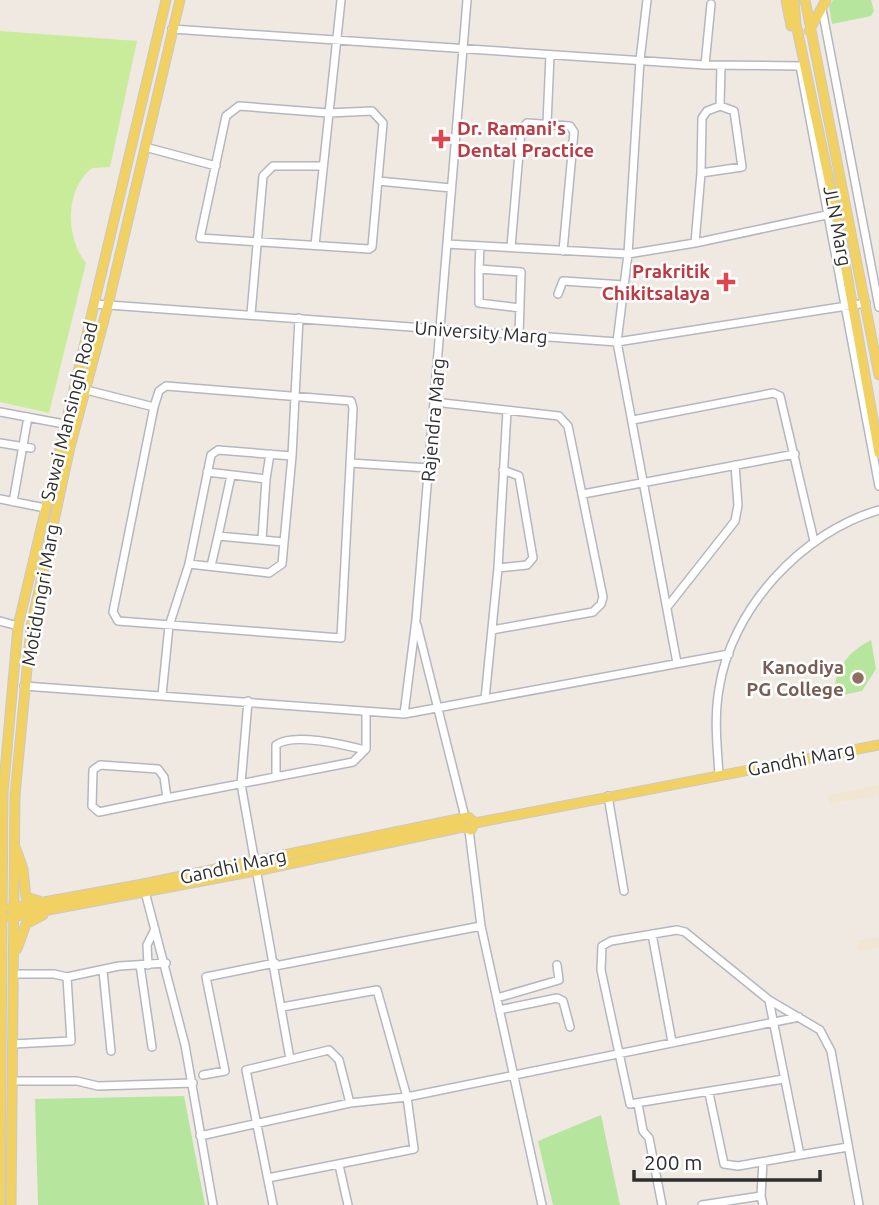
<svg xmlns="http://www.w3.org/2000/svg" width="879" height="1205" font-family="Ubuntu,sans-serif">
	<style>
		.education { fill: #f0e6d1 }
		.green { fill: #b6e59e }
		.pitch { fill: #c9ec9a }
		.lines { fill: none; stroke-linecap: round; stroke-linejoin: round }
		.minor-casing { stroke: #b4b7c1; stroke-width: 10 }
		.major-casing { stroke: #c9c9c9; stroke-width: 11 }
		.minor { stroke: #fff; stroke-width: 7 }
		.major { stroke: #f2d163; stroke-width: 9 }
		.health-dot { fill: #e0444e; stroke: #fff; stroke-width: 2.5 }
		.education-dot { fill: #8d6e63; stroke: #fff; stroke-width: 2.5 }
		.labels { text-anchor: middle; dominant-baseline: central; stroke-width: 5; stroke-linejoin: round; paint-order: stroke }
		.health-label { font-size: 19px; font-weight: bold; fill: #be3a42; stroke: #fff; text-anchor: start }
		.street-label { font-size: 19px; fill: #2e2e2e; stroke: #fff }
		.education-label { font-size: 19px; font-weight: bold; fill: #785e54; stroke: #fff; text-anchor: end }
	</style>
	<rect width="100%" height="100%" fill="#efe9e1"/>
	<path class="education" d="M879,785V800L878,795L830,804L828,795Z
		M879,937V947L858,951L857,941Z"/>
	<path class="green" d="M833,0H871L874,11L871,16L832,24L829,6Z
		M871,640L876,669L862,691L833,697C836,669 846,653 871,640Z
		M184,1096L205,1205H38L35,1099Z
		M601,1115L620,1205H553L538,1141Z"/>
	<path class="pitch" d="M0,31L137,41L110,167L92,168C65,189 65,237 86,263L49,413L0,402Z"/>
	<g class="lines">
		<defs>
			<path id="minor" d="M647,0L640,60L628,254L617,342L677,663
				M822,9L879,307
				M172,29L705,65L800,66L879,486
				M705,65L711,4
				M239,106L328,113L372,111L383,123L372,247L369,249L200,238L226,116Z
				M720,106L721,66
				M547,124L550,55
				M145,147L216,166
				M378,181L451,188
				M695,243L701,173L702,118L707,111L720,106L734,111L742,167L701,173
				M447,244L628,254L695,243L831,214
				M315,245L341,0
				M511,247L521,130L527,123L570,126L574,132L563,251
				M479,269L480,246
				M558,294L563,281L624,285
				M95,304L617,342L866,303
				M251,314L263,176L273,166H321
				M519,335L521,272L479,269V303L520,308
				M166,386L351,401L353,408L341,638L118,621L113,612L154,407L159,391Z
				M86,390L154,407
				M434,402L559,416L568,426L603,597L601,604L593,612L492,630
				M0,412L64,424
				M633,420L773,393L780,396L814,541
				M0,443L31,448
				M350,463L429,468
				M207,472L266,479L262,540L284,542
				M266,479L270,454
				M583,494L795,454
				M0,499L45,508
				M13,502L28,417
				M218,536L231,476
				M189,564L269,573L282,564L292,456L299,318
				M211,566L218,536L262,540
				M498,568L527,565L533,558L519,476L503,470
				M668,606L735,521L738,505L735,465
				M0,621L18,626
				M417,625L465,817
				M24,686L404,714L729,654
				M162,695L169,626L189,564L211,455L218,450L292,456
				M485,699L498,568L507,411
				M248,701L241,784L290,1059
				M404,714L416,620L467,0
				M719,774C717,745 714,718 719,689C731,609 802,532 879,510
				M276,777V745C293,732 345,745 365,750
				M608,796L624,891
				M167,798L99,812L92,806L93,770L100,765L158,769L164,777L167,798L353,762L366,749V713
				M469,830L481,926L542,1205
				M144,888L185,1045L213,1205
				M652,934L672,1042
				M140,965L152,1047
				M148,965L147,945L155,929
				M275,966L481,926
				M103,971L111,1051
				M14,974H54L67,977
				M497,998L559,980L557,965
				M499,1010L557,998L563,1001L570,1027
				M13,1044L71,1041L67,977L119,966L166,963
				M203,1075L225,1071L206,977L275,963
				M784,1079L630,1104L601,970L602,946L611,941L677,930L685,932L769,1000L820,1030L831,1051L859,1205
				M13,1081H77L98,1086L193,1083
				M709,1093L724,1164L738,1166L800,1155L769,1000
				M638,1104L643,1131L649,1138L662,1205
				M200,1136L350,1103L407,1097L799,1017
				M800,1155L848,1147
				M339,1165L348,1205
				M268,1178L414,1149L407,1097L377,990L282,1007
				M761,1196L763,1162
				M273,1205L246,1070L329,1050L339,1060L350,1103
				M702,1205L761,1196L763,1205"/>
			<path id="major" d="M786,0L791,26
				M794,0L796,24L836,213L879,453
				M805,0L879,375
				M809,31L826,0
				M475,823L879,745
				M16,849L23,869L26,897L39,901
				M11,908L143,884L468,817L475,823
				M11,917L256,871L463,827L471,830L475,823
				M17,949L26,924L43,915
				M0,1205L3,794L18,626L166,0
				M11,1205L15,795L31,627L70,447L108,305L180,0"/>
		</defs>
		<use href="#minor" class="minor-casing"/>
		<use href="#major" class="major-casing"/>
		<use href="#minor" class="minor"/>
		<use href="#major" class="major"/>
	</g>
	<g class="health-dot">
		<path d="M437.5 128.5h7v7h7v7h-7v7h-7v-7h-7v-7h7z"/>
		<path d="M722.5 271.5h7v7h7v7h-7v7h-7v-7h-7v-7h7z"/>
	</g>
	<circle class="education-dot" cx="858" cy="678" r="7"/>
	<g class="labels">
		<g class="health-label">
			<text x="457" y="128">Dr. Ramani's<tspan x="457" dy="22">Dental Practice</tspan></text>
			<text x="710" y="271" text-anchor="end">Prakritik<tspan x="710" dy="22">Chikitsalaya</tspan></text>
		</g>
		<g class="street-label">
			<text transform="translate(838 226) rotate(79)">JLN Marg</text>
			<text transform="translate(481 332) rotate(4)">University Marg</text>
			<text transform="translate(69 411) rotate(-76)">Sawai Mansingh Road</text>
			<text transform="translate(433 420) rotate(-85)">Rajendra Marg</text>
			<text transform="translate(40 595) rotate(-80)">Motidungri Marg</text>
			<text transform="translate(801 759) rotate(-11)">Gandhi Marg</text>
			<text transform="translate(233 866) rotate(-12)">Gandhi Marg</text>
		</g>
		<g class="education-label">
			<text x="844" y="667">Kanodiya<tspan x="844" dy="22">PG College</tspan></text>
		</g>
	</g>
	<path d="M634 1170v10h186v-10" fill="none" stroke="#2e2e2e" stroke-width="3.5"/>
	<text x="644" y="1170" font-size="21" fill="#2e2e2e" stroke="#ffffff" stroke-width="5" paint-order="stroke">200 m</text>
</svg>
